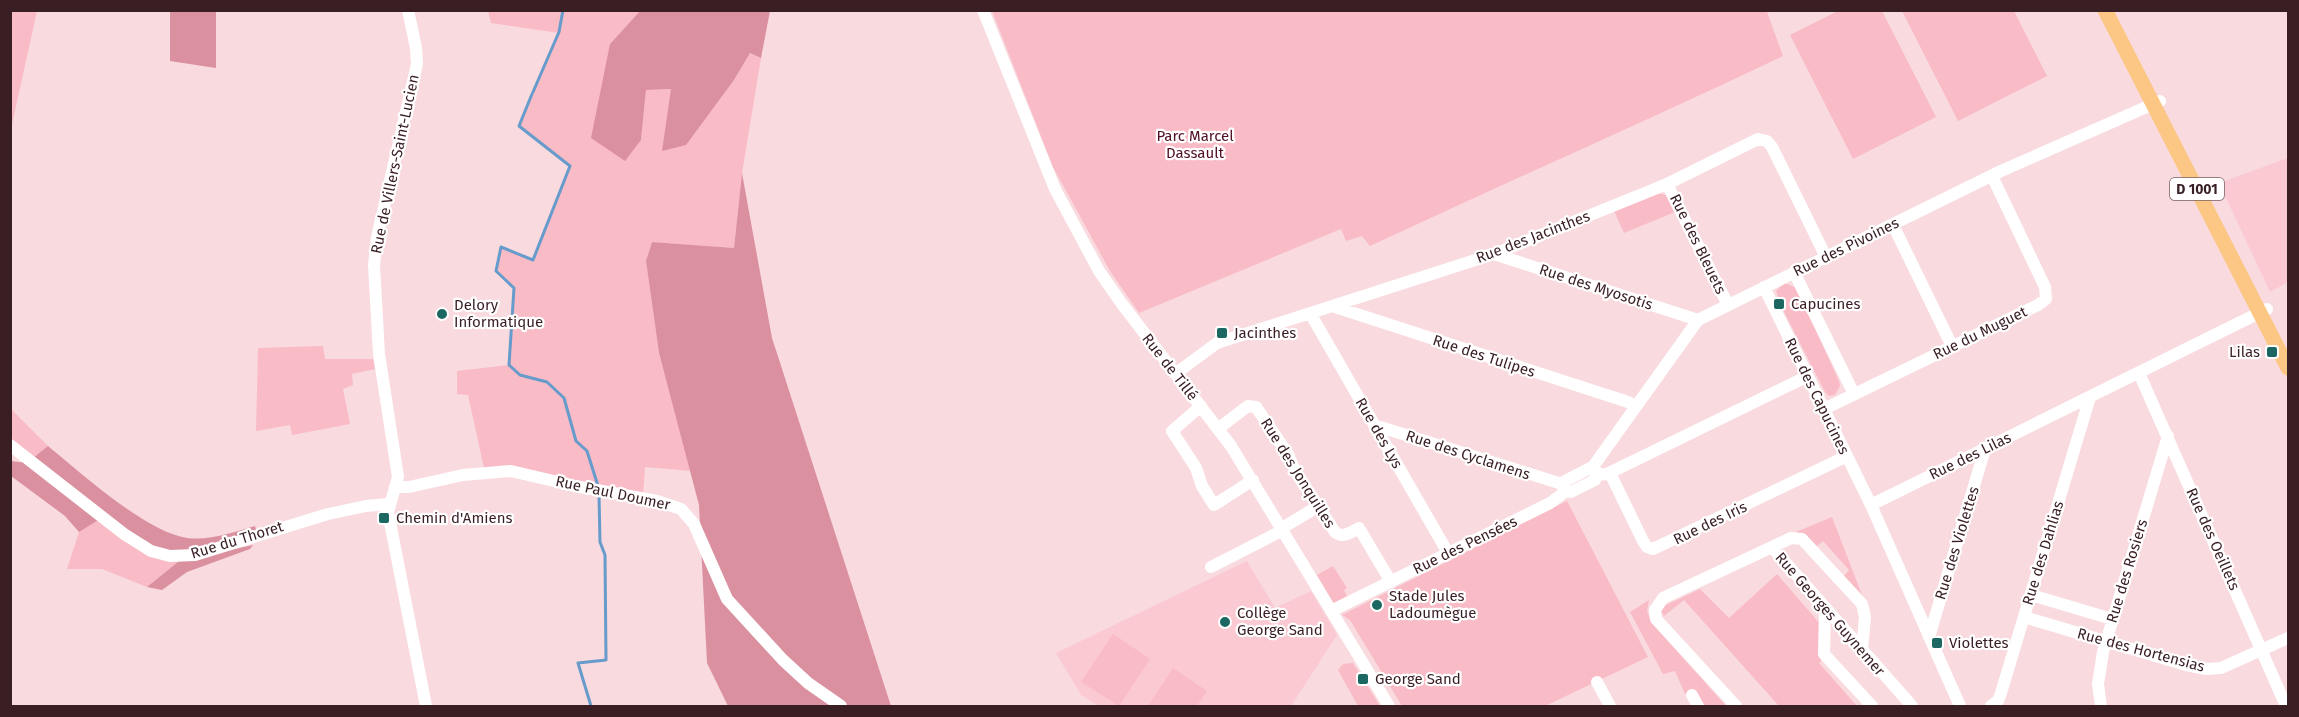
<svg xmlns="http://www.w3.org/2000/svg" width="2299" height="717" font-family="'Fira Sans',sans-serif">
	<style>
		.built { fill: #fbc9d2 }
		.green { fill: #f9bbc6 }
		.forest { fill: #db909f }
		.lines { fill: none; stroke-linecap: round; stroke-linejoin: round }
		.stream { stroke: #669bcb; stroke-width: 3 }
		.minor { stroke: #fff; stroke-width: 12 }
		.major { stroke: #fcc784; stroke-width: 15 }
		.poi-dot { fill: #1c6761; stroke: #fff; stroke-width: 2 }
		.labels { text-anchor: middle; dominant-baseline: central; stroke-width: 4.5; stroke-linejoin: round; paint-order: stroke }
		.shield { fill: #fff; stroke: #746266; stroke-width: 1.5 }
		.shield-label { font-size: 14px; font-weight: bold; fill: #391e24 }
		.park-label { font-size: 15px; fill: #510f24; stroke: #fff }
		.street-label { font-size: 15px; fill: #391e24; stroke: #fff }
		.poi-label { font-size: 15px; fill: #391e24; stroke: #fff; text-anchor: start }
	</style>
	<rect width="100%" height="100%" fill="#f9dadf"/>
	<path class="built" d="M2288,158V282L2270,292L2219,183Z
		M1247,561L1275,608L1311,591L1337,635L1291,706H1099L1081,695L1056,653Z"/>
	<path class="green" d="M10,11H37L11,129H10Z
		M488,11H640L610,44L641,140L646,90L671,89L685,145L734,80L750,53L761,58L742,173L734,248L652,242L646,261L659,353L691,471L645,467L643,496L484,468L468,395L457,394V371L509,365L514,288L496,271L501,247L533,260L570,166L519,126L559,33L491,23Z
		M992,11H1770L1767,12L1783,56C1646,121 1507,182 1370,246L1362,236L1346,241L1341,229L1139,313L1110,271L1053,167Z
		M1838,11H1882L1936,117L1853,159L1790,35Z
		M1902,11H2014L2047,76L1958,121Z
		M1658,193L1666,195L1675,212L1624,233L1614,211Z
		M1785,283L1796,288L1839,381L1840,386L1835,395L1829,396L1825,392L1781,306L1776,291Z
		M323,346L325,359H373L375,369L352,374L353,385L343,389L350,424L292,435L290,425L256,431L258,348Z
		M10,408L48,446L33,458L11,441Z
		M1567,501L1648,657L1545,706H1402L1350,620L1342,615Z
		M1832,517L1862,595L1844,576L1849,570L1823,541L1817,546L1807,537L1796,532Z
		M100,519L179,561L147,587L102,569H67L79,532Z
		M1333,566L1347,588L1344,590L1348,598L1335,606L1317,575Z
		M1777,574L1821,625L1824,658L1819,663L1857,706H1779L1684,600L1664,616L1661,611L1664,606L1700,589L1729,618Z
		M1649,600L1647,611L1651,622L1726,706H1704L1696,691L1685,694L1675,671L1663,674L1630,612Z
		M1113,634L1150,659L1119,706L1081,682Z
		M1353,663L1380,706H1358L1338,670L1343,664Z
		M1173,668L1207,691L1197,706H1148Z"/>
	<path class="forest" d="M170,11H216V68L170,61Z
		M640,11H770L761,58L750,53L734,80L686,145L662,151L671,89L646,90L641,140L625,161L591,138L610,44Z
		M742,173L772,338L891,706H728L707,663L699,505L659,353L646,261L652,242L734,248Z
		M48,446C81,473 146,532 187,538C209,541 234,532 255,526L257,534C231,541 194,556 168,552C142,549 57,477 33,458Z
		M11,461L27,463L100,519L79,532L65,516L11,476Z
		M253,545L250,549L187,572L162,590L147,587L179,561Z"/>
	<g class="lines">
		<path class="stream" d="M533,92L559,32L563,10
			M532,94L519,126L570,166L533,260L501,247L496,271L514,288L509,365L520,375L547,382L564,398L576,441L587,451L598,486
			M591,706L578,663L606,660L605,555L600,542L599,495"/>
		<path class="minor" d="M408,10L416,48L417,64L377,237L374,265L379,354L398,477L388,512L426,706
			M983,10L1055,189L1099,271L1122,304L1231,446L1389,706
			M1667,184L1728,305
			M1893,225L1952,346
			M1494,254L1698,320
			M1794,272L1854,394
			M1764,287L1871,505L1960,706
			M1332,306L1628,402L1635,406
			M1310,313L1448,553
			M2139,373L2286,706
			M1175,374L1217,343L1494,254L1667,184L1758,139L1767,141L1772,147L1826,257
			M1201,406L1172,431L1196,468L1202,486L1214,505L1253,480
			M1824,409L2038,305L2046,299L2045,287L1992,176
			M1374,425L1562,484
			M1219,428L1248,406L1256,407L1288,454L1295,471L1335,532C1343,539 1351,532 1359,528L1391,582
			M10,445L124,534L151,551L170,556L195,555L328,514L366,506L389,504
			M1590,468L1597,472L1595,480L1571,492L1564,490L1562,484L1565,481Z
			M1592,468L1698,320L2001,171L2160,101
			M1610,473L1643,541L1647,547L1653,549L1847,456
			M1597,475L1607,474L1808,376
			M397,487H409L463,475L511,471L575,486L657,501L681,509L694,524L727,599L783,660L808,683L841,706
			M1871,505L2267,309
			M1282,528L1317,507
			M1772,547L1791,538L1802,539L1862,604L1865,617L1862,650
			M1211,567L1283,530
			M2031,595L2112,619
			M1825,609L1824,654L1872,706
			M1331,611L1550,503L1565,492
			M2024,617L2186,665L2206,669L2221,668L2288,638
			M1929,637L1985,449
			M1597,682L1610,706
			M1692,695L1698,706
			M1736,706L1656,619L1655,610L1663,598L1772,547L1912,706
			M1991,706L1998,701L2001,693L2090,397
			M2101,706L2098,684L2103,652L2168,436"/>
		<path class="major" d="M2105,10L2288,368"/>
	</g>
	<g class="poi-dot">
		<rect x="1773" y="298" width="12" height="12" rx="3"/>
		<circle cx="442" cy="314" r="6"/>
		<rect x="1216" y="327" width="12" height="12" rx="3"/>
		<rect x="2266" y="346" width="12" height="12" rx="3"/>
		<rect x="378" y="512" width="12" height="12" rx="3"/>
		<circle cx="1377" cy="605" r="6"/>
		<circle cx="1225" cy="622" r="6"/>
		<rect x="1931" y="637" width="12" height="12" rx="3"/>
		<rect x="1357" y="673" width="12" height="12" rx="3"/>
	</g>
	<g class="labels">
		<rect class="shield" x="2170" y="178" width="54" height="22" rx="4.5"/>
		<g class="shield-label">
			<text x="2197" y="189">D 1001</text>
		</g>
		<g class="park-label">
			<text x="1195" y="136">Parc Marcel<tspan x="1195" dy="17">Dassault</tspan></text>
		</g>
		<g class="street-label">
			<text transform="translate(395 164) rotate(-78)">Rue de Villers-Saint-Lucien</text>
			<text transform="translate(1533 237) rotate(-21)">Rue des Jacinthes</text>
			<text transform="translate(1698 244) rotate(64)">Rue des Bleuets</text>
			<text transform="translate(1846 247) rotate(-26)">Rue des Pivoines</text>
			<text transform="translate(1596 287) rotate(18)">Rue des Myosotis</text>
			<text transform="translate(1980 333) rotate(-26)">Rue du Muguet</text>
			<text transform="translate(1484 356) rotate(18)">Rue des Tulipes</text>
			<text transform="translate(1170 367) rotate(52)">Rue de Tillé</text>
			<text transform="translate(1817 396) rotate(64)">Rue des Capucines</text>
			<text transform="translate(1379 433) rotate(60)">Rue des Lys</text>
			<text transform="translate(1468 455) rotate(18)">Rue des Cyclamens</text>
			<text transform="translate(1970 456) rotate(-26)">Rue des Lilas</text>
			<text transform="translate(1298 473) rotate(58)">Rue des Jonquilles</text>
			<text transform="translate(613 493) rotate(12)">Rue Paul Doumer</text>
			<text transform="translate(1710 523) rotate(-26)">Rue des Iris</text>
			<text transform="translate(2213 539) rotate(66)">Rue des Oeillets</text>
			<text transform="translate(237 540) rotate(-17)">Rue du Thoret</text>
			<text transform="translate(1957 543) rotate(-73)">Rue des Violettes</text>
			<text transform="translate(1465 545) rotate(-26)">Rue des Pensées</text>
			<text transform="translate(2043 553) rotate(-73)">Rue des Dahlias</text>
			<text transform="translate(2127 571) rotate(-73)">Rue des Rosiers</text>
			<text transform="translate(1830 614) rotate(49)">Rue Georges Guynemer</text>
			<text transform="translate(2141 650) rotate(15)">Rue des Hortensias</text>
		</g>
		<g class="poi-label">
			<text x="1791" y="304">Capucines</text>
			<text x="454" y="305">Delory<tspan x="454" dy="17">Informatique</tspan></text>
			<text x="1234" y="333">Jacinthes</text>
			<text x="2260" y="352" text-anchor="end">Lilas</text>
			<text x="396" y="518">Chemin d'Amiens</text>
			<text x="1389" y="596">Stade Jules<tspan x="1389" dy="17">Ladoumègue</tspan></text>
			<text x="1237" y="613">Collège<tspan x="1237" dy="17">George Sand</tspan></text>
			<text x="1949" y="643">Violettes</text>
			<text x="1375" y="679">George Sand</text>
		</g>
	</g>
	<rect width="2299" height="717" fill="none" stroke="#391e24" stroke-width="24"/>
</svg>
